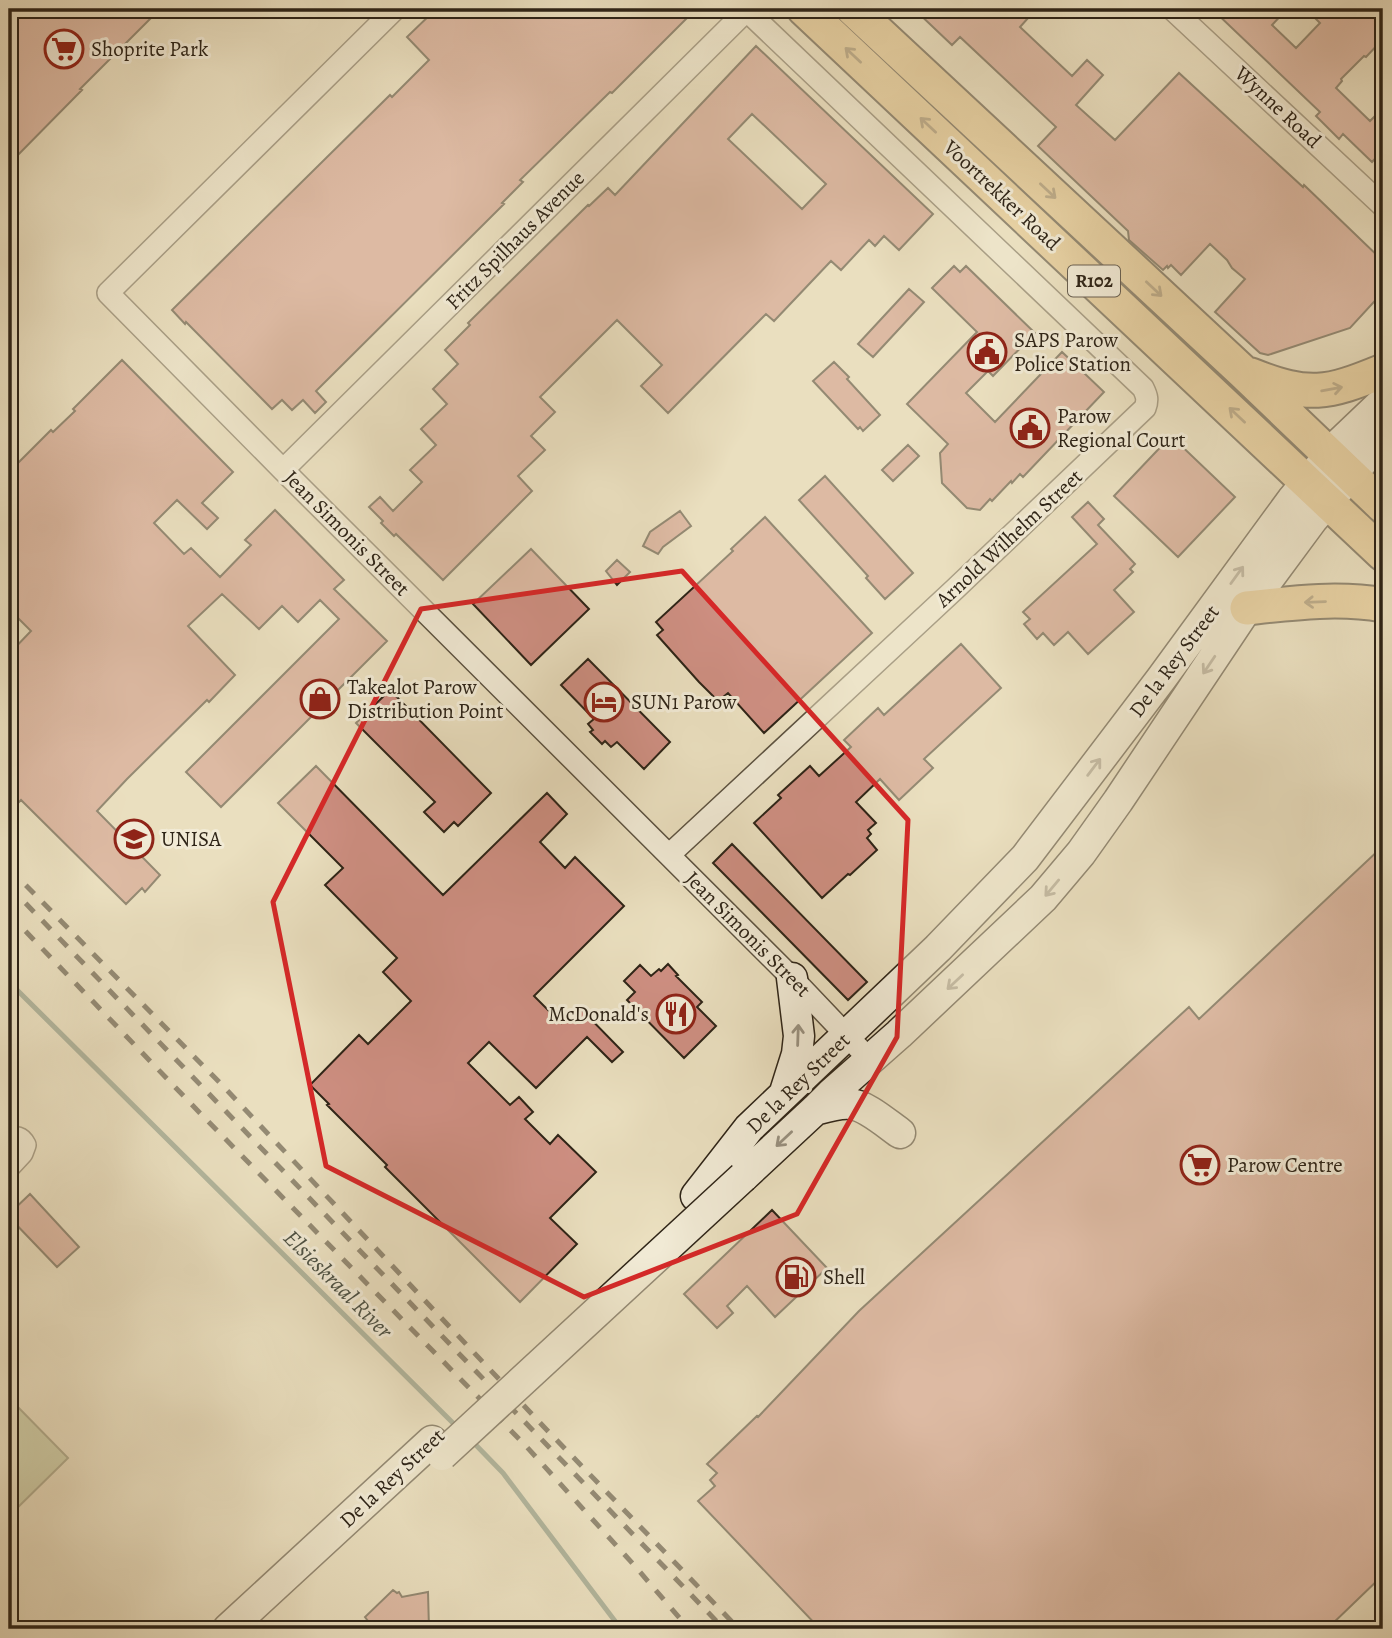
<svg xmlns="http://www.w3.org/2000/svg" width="1392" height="1638" font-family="Alegreya,serif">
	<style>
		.green { fill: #b5c293; stroke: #727355; stroke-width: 2 }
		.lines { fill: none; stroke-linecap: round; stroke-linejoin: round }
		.stream { stroke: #6e8070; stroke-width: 5 }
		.building { fill: #ce8f82; stroke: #2e2417; stroke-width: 2; fill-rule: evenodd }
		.minor-casing { stroke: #5d5341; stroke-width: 24 }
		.secondary-casing { stroke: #2e2417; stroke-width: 33 }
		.primary-casing { stroke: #2e2417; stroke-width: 37 }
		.minor { stroke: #f1ead5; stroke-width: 21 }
		.secondary { stroke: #f1ead5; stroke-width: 30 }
		.primary { stroke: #e5c080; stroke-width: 33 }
		.rail { stroke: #2e2417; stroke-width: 5; stroke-dasharray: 12 12; stroke-linecap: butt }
		.secondary-bridge-casing { stroke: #2e2417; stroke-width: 33; stroke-linecap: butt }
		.secondary-bridge { stroke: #f1ead5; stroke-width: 30 }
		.oneway { stroke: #8a724c }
		.oneway2 { stroke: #999180 }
		.marked { fill: none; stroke: #d62828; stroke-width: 5; stroke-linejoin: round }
		.labels { text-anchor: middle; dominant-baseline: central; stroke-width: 6; stroke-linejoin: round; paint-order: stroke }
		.shield { fill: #f1ead5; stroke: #685f50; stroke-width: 2 }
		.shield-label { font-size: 19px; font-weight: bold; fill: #2e2417 }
		.poi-label { font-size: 21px; fill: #2e2417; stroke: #f1ead5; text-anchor: start }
		.street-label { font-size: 21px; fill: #2e2417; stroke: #f1ead5 }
		.water-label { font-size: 23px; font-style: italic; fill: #4e5244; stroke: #f1ead5 }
	</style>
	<rect width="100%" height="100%" fill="#eadfbf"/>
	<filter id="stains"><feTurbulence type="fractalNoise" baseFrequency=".00286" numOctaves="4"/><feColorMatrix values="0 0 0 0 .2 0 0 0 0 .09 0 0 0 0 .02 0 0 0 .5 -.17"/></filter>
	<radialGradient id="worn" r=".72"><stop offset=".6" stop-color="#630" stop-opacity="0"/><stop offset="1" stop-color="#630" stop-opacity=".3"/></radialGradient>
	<path class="green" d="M9,1398L68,1458L9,1516Z"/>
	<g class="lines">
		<path class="stream" d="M9,982L459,1429
			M471,1440L503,1473L621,1629"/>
	</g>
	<path class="building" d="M9,9H160L80,89L82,90L9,164Z
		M436,9H696L612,93L610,92L520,180L523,182L502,203L504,204L316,391L326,402L315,413L303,400L292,410L282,400L272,409L186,322L185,324L172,310L390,95L392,97L429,60L407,37Z
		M914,9H1021L1029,17L1020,27L1072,76L1087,60L1103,75L1076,105L1115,140L1179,73L1303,187L1304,185L1383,261V292L1350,328L1268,355L1260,353L1215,312L1245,279L1232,268L1227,260L1210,244L1181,275L1171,265L1168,268L1167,266L1163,270L1129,240L1128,231L1038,146L1056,127L960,37L952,45Z
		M1212,9H1287L1272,25L1296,48L1320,23L1306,9H1383V39L1366,57L1364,56L1341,79L1342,81L1336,88L1370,121L1383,108V150L1372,162L1343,134L1339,139L1316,116L1320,112Z
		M756,46L933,214L899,250L884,236L875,246L869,240L841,270L831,261L774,321L766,314L668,413L641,386L662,365L617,320L540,397L555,412L531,436L545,450L518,476L532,491L443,580L396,534L394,536L381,523L383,521L369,507L380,497L393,511L422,482L410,470L436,445L421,429L447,404L433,389L458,364L445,350L470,325L468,323L588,205L589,206L608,188L615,195ZM752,114L826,184L802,209L728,139Z
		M954,266L960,272L966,266L1035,333L993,376L988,371L966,393L995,422L1062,352L1104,392L1023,477L1020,474L1012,483L1011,481L992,501L990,499L980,510L967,508L942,483L940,453L948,444L907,404L977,332L932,288Z
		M909,289L924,302L873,357L858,344Z
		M122,360L233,472L202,503L218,518L207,529L177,500L154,523L184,554L191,548L220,577L251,545L245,540L275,510L344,580L334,589L387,641L221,807L186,772L339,619L320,600L298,622L282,606L259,629L222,594L188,626L235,675L209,702L207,700L127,779L97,811L160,875L145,892L142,888L126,904L21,800L17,804L9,795V654L31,631L9,609V472L51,430L53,432L75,411L73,409Z
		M834,362L849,377L847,379L880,415L863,431L860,427L858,429L813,381Z
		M1171,436L1235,497L1178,557L1114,496Z
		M908,445L919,456L893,481L882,470Z
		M825,476L913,573L885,599L866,578L868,576L799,500Z
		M1088,502L1104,519L1098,525L1135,564L1130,569L1133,572L1114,590L1134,612L1088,654L1068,632L1054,645L1043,633L1037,639L1024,624L1030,619L1023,612L1097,544L1072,517Z
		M680,511L691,526L663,547L658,554L643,546L650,532Z
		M765,517L872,633L764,733L728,693L718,701L699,682L657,635L663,630L656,622L733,551L731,549Z
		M531,549L589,609L531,665L473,604Z
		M617,560L630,572L617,585L606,571Z
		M961,644L1001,688L924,759L933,768L899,800L880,779L856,802L876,823L868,830L871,834L867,838L877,850L850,875L848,874L822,898L754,823L781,798L778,795L810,766L819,776L851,747L844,740L878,708L884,715Z
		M588,659L670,742L644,769L617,742L611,747L605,741L602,744L590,732L593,730L588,724L594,719L561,685Z
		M390,690L491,793L458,826L454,822L444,832L424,812L435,802L356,723Z
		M316,766L443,895L547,793L567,814L540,842L565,868L575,857L624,906L534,996L561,1023L578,1006L623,1052L612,1062L587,1037L536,1088L489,1042L468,1063L510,1105L519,1097L533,1112L525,1119L550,1144L558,1135L596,1172L550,1218L577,1244L520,1302L385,1167L387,1165L327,1105L329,1104L310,1085L359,1035L368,1044L411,1001L383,972L397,958L325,885L343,868L278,803Z
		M732,844L867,982L848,1000L713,863Z
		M1383,846V1575L1327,1629H820L698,1501L715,1486L710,1480L717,1473L707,1464L757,1416L758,1417L859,1311L1189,1007L1199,1019Z
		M668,964L678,975L676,976L702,1002L697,1007L716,1026L684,1058L627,1000L635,992L624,981L640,965L651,976L659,969L661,971Z
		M30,1194L79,1247L57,1267L9,1217V1214Z
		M772,1210L827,1268L775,1317L747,1286L727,1306L733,1313L717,1328L684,1294Z
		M393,1590L397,1593L399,1592L402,1597L428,1592L429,1629H378L367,1623L368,1621L365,1617Z"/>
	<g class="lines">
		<defs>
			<path id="minor" d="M395,9L108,293L283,470L792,978L870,1060
				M1172,9L1383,206
				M865,20L884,9
				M283,470L748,9
				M669,855L955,589L1145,408C1148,400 1147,396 1143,388L745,9
				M9,1140C16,1136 21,1137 25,1145L22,1153L9,1167"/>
			<path id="secondary" d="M785,1092L797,1054L799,1036L792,978
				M815,1110C826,1107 839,1103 850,1104C866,1105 887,1124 900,1133
				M743,1177L815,1110L831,1094L899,1034L1043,898L1081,853L1118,801L1247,608L1312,520L1362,462L1383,439
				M696,1196L749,1128L938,948L1025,858L1161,679L1292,500L1341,442L1383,402
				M228,1629L432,1441"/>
			<path id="primary" d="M804,9L1383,554
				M853,9L1243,372L1383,506
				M1251,375C1309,398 1327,394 1383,371
				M1247,608C1292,603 1338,597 1383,605"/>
		</defs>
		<use href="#minor" class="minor-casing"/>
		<use href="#secondary" class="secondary-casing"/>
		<use href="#primary" class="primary-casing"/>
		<use href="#minor" class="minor"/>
		<use href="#secondary" class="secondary"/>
		<use href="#primary" class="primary"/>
		<path class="rail" d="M9,868L223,1086L544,1427L739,1629
			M9,886L724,1629
			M9,914L198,1111L525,1445L634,1565L689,1629"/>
		<defs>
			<path id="secondary-bridge" d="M442,1455L743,1177"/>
		</defs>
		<use href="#secondary-bridge" class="secondary-bridge-casing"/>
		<use href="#secondary-bridge" class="secondary-bridge"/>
	</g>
	<defs><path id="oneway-shaft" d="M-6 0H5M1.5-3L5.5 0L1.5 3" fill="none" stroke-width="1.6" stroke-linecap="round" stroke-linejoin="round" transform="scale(1.75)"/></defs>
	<g class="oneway">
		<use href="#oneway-shaft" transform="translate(853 55) rotate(-137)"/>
		<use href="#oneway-shaft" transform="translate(928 125) rotate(-137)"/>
		<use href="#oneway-shaft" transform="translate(1048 191) rotate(43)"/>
		<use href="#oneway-shaft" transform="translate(1154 289) rotate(43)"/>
		<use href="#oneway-shaft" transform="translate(1332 389) rotate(-10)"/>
		<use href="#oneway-shaft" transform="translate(1237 415) rotate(-137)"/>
		<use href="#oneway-shaft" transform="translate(1315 602) rotate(178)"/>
	</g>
	<g class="oneway2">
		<use href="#oneway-shaft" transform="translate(1237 575) rotate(-54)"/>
		<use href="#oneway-shaft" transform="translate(1209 665) rotate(124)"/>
		<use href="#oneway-shaft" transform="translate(1094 767) rotate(-53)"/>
		<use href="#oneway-shaft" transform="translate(1052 888) rotate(130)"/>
		<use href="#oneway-shaft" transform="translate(955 982) rotate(137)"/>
		<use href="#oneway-shaft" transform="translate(798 1035) rotate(-88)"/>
		<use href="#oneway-shaft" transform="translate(784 1139) rotate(137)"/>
	</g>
	<path d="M0 0H1392V1638H0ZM682,571L908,820L897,1037L797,1214L584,1297L326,1166L273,902L421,609Z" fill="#eadfbf" fill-opacity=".55" fill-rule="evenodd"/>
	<path class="marked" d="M682,571L908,820L897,1037L797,1214L584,1297L326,1166L273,902L421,609Z"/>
	<defs>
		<symbol id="supermarket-ring" viewBox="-11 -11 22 22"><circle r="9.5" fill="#f1ead5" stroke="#8f2418" stroke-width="1.5"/><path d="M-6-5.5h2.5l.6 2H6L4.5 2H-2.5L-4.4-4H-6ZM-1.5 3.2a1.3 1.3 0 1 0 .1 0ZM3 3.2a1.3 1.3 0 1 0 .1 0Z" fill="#8f2418"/></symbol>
		<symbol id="civic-ring" viewBox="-11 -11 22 22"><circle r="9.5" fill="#f1ead5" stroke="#8f2418" stroke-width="1.5"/><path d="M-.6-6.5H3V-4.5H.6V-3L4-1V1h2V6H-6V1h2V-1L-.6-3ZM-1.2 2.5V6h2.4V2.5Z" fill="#8f2418"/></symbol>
		<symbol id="shop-ring" viewBox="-11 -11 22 22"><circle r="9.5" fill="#f1ead5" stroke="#8f2418" stroke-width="1.5"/><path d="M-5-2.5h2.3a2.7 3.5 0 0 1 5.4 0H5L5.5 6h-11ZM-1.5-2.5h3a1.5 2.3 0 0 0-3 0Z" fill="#8f2418"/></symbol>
		<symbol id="hotel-ring" viewBox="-11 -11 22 22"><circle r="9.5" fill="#f1ead5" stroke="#8f2418" stroke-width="1.5"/><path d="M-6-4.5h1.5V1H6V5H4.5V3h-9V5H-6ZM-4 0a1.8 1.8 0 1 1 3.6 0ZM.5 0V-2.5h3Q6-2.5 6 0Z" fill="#8f2418"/></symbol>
		<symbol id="university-ring" viewBox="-11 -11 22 22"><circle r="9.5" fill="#f1ead5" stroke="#8f2418" stroke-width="1.5"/><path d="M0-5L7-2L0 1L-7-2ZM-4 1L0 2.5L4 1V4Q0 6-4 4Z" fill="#8f2418"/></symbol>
		<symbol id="restaurant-ring" viewBox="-11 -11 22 22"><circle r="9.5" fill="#f1ead5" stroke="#8f2418" stroke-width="1.5"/><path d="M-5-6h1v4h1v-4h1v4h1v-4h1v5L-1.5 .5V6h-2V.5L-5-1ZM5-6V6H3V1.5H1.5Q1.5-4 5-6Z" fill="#8f2418"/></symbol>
		<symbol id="fuel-ring" viewBox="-11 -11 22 22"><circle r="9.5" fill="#f1ead5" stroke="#8f2418" stroke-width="1.5"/><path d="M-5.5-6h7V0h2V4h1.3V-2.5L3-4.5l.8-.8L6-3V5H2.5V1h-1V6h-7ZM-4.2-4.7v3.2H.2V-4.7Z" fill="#8f2418"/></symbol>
	</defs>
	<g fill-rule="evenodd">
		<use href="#supermarket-ring" x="42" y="27" width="44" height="44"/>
		<use href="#civic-ring" x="965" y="330" width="44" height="44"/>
		<use href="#civic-ring" x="1008" y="406" width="44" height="44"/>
		<use href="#shop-ring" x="298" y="677" width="44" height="44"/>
		<use href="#hotel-ring" x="582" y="680" width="44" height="44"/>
		<use href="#university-ring" x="112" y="817" width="44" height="44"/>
		<use href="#restaurant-ring" x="654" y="992" width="44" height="44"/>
		<use href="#supermarket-ring" x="1178" y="1143" width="44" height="44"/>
		<use href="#fuel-ring" x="774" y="1255" width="44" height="44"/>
	</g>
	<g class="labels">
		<rect class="shield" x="1068" y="265.5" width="52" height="31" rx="5"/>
		<g class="shield-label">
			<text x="1094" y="281">R102</text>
		</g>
		<g class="poi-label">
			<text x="91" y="49">Shoprite Park</text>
			<text x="1014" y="340">SAPS Parow<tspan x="1014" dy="24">Police Station</tspan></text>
			<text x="1057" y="416">Parow<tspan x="1057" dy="24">Regional Court</tspan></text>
			<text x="347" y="687">Takealot Parow<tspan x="347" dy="24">Distribution Point</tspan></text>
			<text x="631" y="702">SUN1 Parow</text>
			<text x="161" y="839">UNISA</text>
			<text x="649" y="1014" text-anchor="end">McDonald's</text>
			<text x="1227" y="1165">Parow Centre</text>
			<text x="823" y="1277">Shell</text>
		</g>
		<g class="street-label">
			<text transform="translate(1278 107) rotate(43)">Wynne Road</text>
			<text transform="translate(1002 195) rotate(43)">Voortrekker Road</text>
			<text transform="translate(515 240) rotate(-45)">Fritz Spilhaus Avenue</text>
			<text transform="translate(347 533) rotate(45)">Jean Simonis Street</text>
			<text transform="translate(1009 538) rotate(-43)">Arnold Wilhelm Street</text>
			<text transform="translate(1174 661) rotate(-53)">De la Rey Street</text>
			<text transform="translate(748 934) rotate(45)">Jean Simonis Street</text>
			<text transform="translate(798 1083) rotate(-44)">De la Rey Street</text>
			<text transform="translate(392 1478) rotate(-43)">De la Rey Street</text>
		</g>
		<g class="water-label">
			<text transform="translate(338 1284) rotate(45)">Elsieskraal River</text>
		</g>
	</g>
	<rect width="1392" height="1638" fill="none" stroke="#eadfbf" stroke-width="35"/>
	<rect x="10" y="10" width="1371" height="1617" fill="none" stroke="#2e2417" stroke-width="3.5"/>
	<rect x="18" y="18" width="1357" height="1603" fill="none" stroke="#2e2417" stroke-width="2"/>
	<rect width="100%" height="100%" filter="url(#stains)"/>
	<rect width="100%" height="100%" fill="url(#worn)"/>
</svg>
